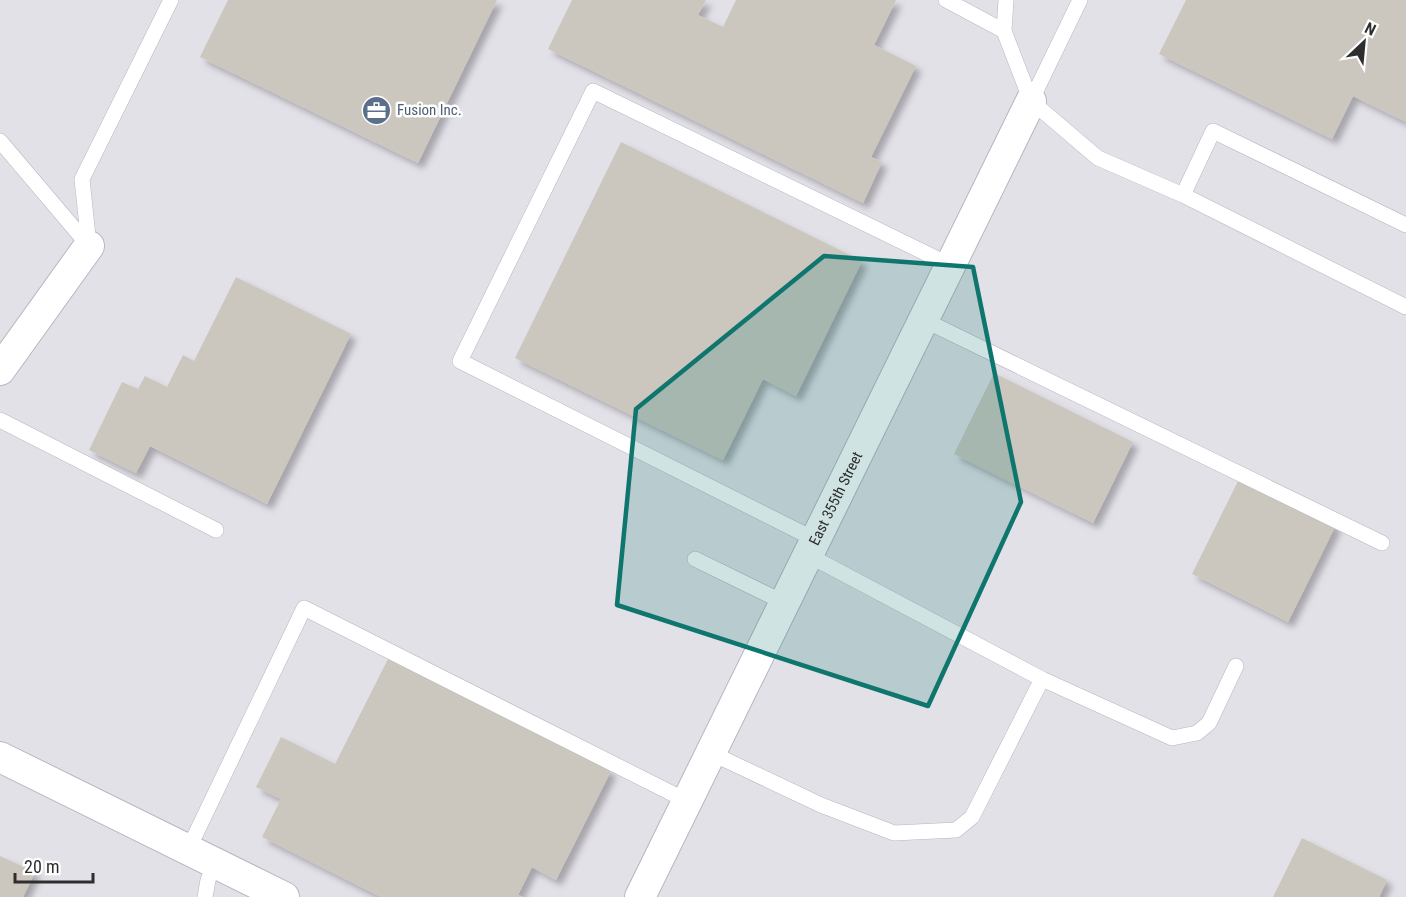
<svg xmlns="http://www.w3.org/2000/svg" width="1406" height="897" font-family="'Roboto Condensed',sans-serif">
	<style>
		.industrial { fill: #e3e1e8 }
		.building { fill: #cbc7bf; filter: url(#shadow) }
		.lines { fill: none; stroke-linecap: round; stroke-linejoin: round }
		.service-casing { stroke: #b4b7c1; stroke-width: 16 }
		.minor-casing { stroke: #b4b7c1; stroke-width: 32 }
		.service { stroke: #fff; stroke-width: 15 }
		.minor { stroke: #fff; stroke-width: 30 }
		.marked { fill: #0f766e; fill-opacity: 0.2; stroke: #0f766e; stroke-width: 4.5; stroke-linejoin: round }
		.labels { text-anchor: middle; dominant-baseline: central; stroke-width: 5; stroke-linejoin: round; paint-order: stroke }
		.service-label { font-size: 15px; fill: #4e5e75; stroke: #fff; text-anchor: start }
		.street-label { font-size: 15px; fill: #2e2e2e; stroke: #fff }
	</style>
	<defs>
		<filter id="shadow"><feDropShadow dx="5.5" dy="5.5" stdDeviation="3" flood-color="#0004"/></filter>
	</defs>
	<rect width="100%" height="100%" fill="#efe9e1"/>
	<path class="industrial" d="M0,0H1406V897H0Z"/>
	<path class="building" d="M228,0H497L418,163L200,57Z
		M572,0H706L698,15L723,27L736,0H896L874,45L916,66L871,157L882,162L863,203L548,49Z
		M1186,0H1406V122L1353,96L1332,139L1159,54Z
		M621,142L862,261L796,396L763,379L723,460L515,358Z
		M236,277L351,334L267,504L150,446L136,473L89,450L122,382L138,389L145,376L167,387L183,355L194,361Z
		M994,373L1133,442L1093,523L954,454Z
		M1240,477L1336,525L1288,622L1192,574Z
		M388,659L611,771L556,880L532,867L518,895L523,897H381L262,837L281,799L256,787L281,737L335,764Z
		M1302,838L1387,880L1379,897H1273Z
		M0,856L35,872L23,897H0Z"/>
	<g class="lines">
		<defs>
			<path id="service" d="M946,0L1004,31
				M1006,0L1004,31L1031,101L1098,158L1183,195L1406,307
				M1031,101L1080,0
				M0,141L89,246
				M1183,195L1213,131L1406,225
				M89,246L82,179L171,0
				M924,320L1382,543
				M0,420L216,530
				M816,540L460,361L593,91L950,265
				M695,559L785,603
				M1042,679L1172,738L1197,733L1209,723L1236,666
				M711,753L821,805L894,833L956,830L972,817L1042,679L808,555
				M188,850L304,608L687,801
				M205,897L208,880L215,863"/>
			<g id="minor">
				<path d="M0,370L89,246"/>
				<path d="M0,757L284,897"/>
				<path id="s1" d="M640,897L1031,101"/>
			</g>
		</defs>
		<use href="#service" class="service-casing"/>
		<use href="#minor" class="minor-casing"/>
		<use href="#service" class="service"/>
		<use href="#minor" class="minor"/>
	</g>
	<path class="marked" d="M824,256L973,267L1021,502L928,706L617,605L636,409Z"/>
	<defs>
		<symbol id="office-disc" viewBox="-11 -11 22 22"><circle r="9.5" fill="#5c6f8a" stroke="#fff"/><path d="M-6-3h4V-5.5h4V-3h4V5H-6ZM-1-4.5V-3h2v-1.5ZM-6 0V1H6V0Z" fill="#fff"/></symbol>
	</defs>
	<g fill-rule="evenodd">
		<use href="#office-disc" x="360" y="94" width="33" height="33"/>
	</g>
	<g class="labels">
		<g class="service-label">
			<text x="397" y="110">Fusion Inc.</text>
		</g>
		<g class="street-label">
			<text stroke="none"><textPath href="#s1" startOffset="444">East 355th Street</textPath></text>
		</g>
	</g>
	<g transform="translate(1364 42) rotate(26)" stroke="#ffffff" stroke-width="4.5" paint-order="stroke">
	<path d="M0-4.5L10 22L0 15L-10 22Z" fill="#2e2e2e"/>
	<text y="-9" font-size="16" font-weight="bold" text-anchor="middle" fill="#2e2e2e">N</text>
	</g>
	<path d="M15 873v9h78v-9" fill="none" stroke="#2e2e2e" stroke-width="3"/>
	<text x="24" y="873" font-size="18" fill="#2e2e2e" stroke="#ffffff" stroke-width="4.5" paint-order="stroke">20 m</text>
</svg>
